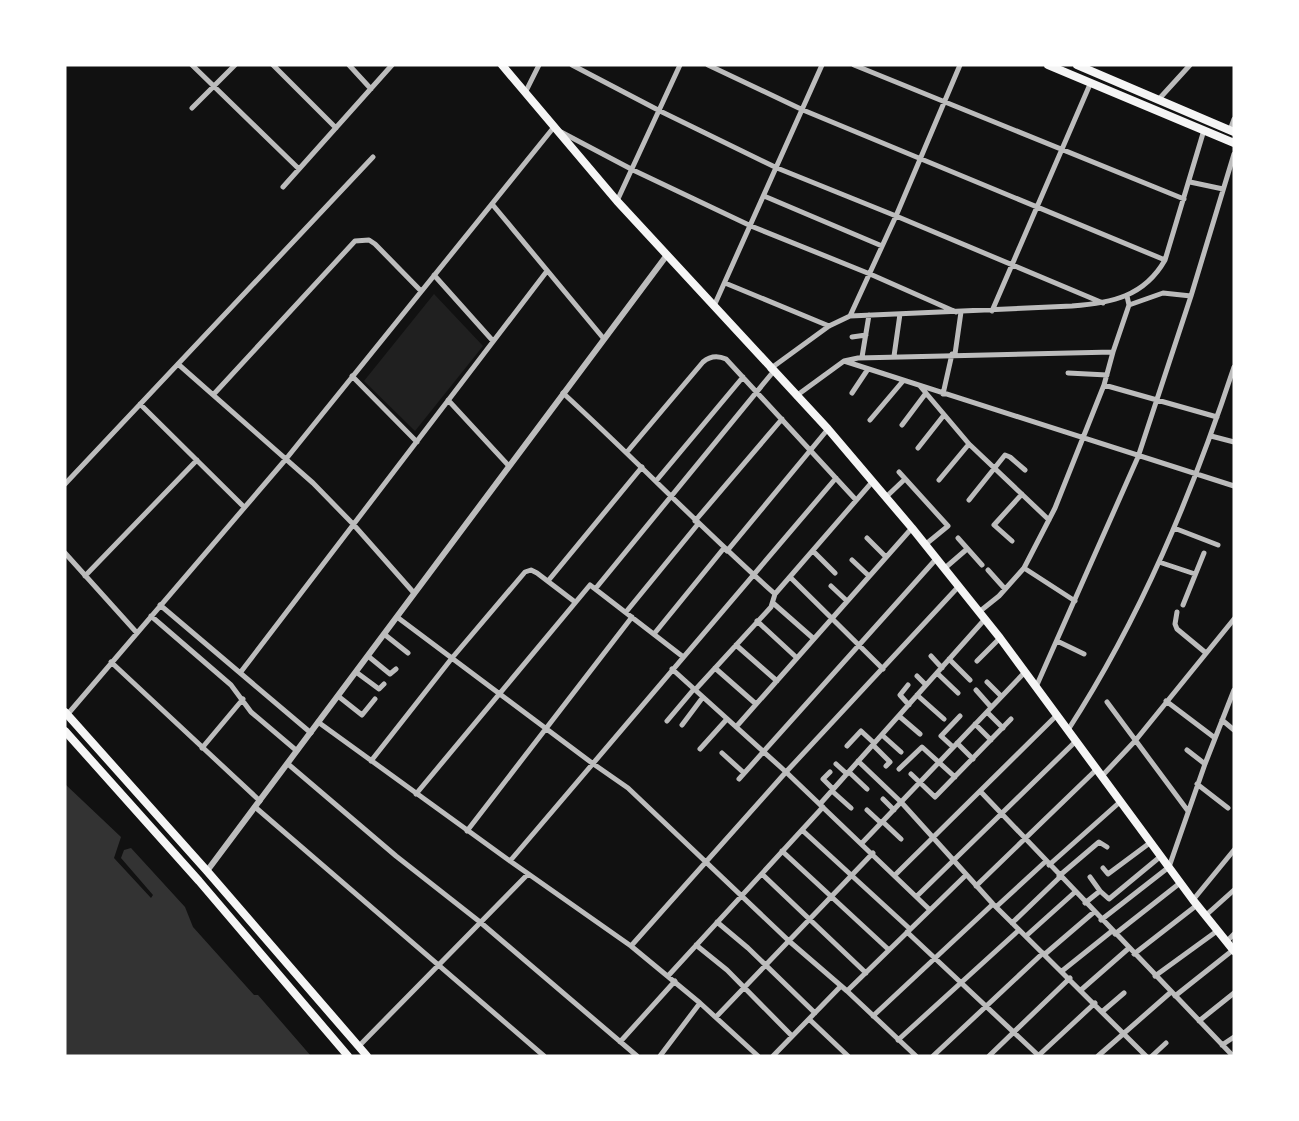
<svg xmlns="http://www.w3.org/2000/svg" width="1299" height="1121" font-family="'Alegreya Sans',sans-serif">
	<style>
		.green { fill: #202020 }
		.water { fill: #333 }
		.lines { fill: none; stroke-linecap: round; stroke-linejoin: round }
		.minor { stroke: #bcbcbc; stroke-width: 5 }
		.tertiary { stroke: #bcbcbc; stroke-width: 6 }
		.primary { stroke: #f5f5f5; stroke-width: 8 }
		.trunk { stroke: #f5f5f5; stroke-width: 8 }
	</style>
	<rect width="100%" height="100%" fill="#111"/>
	<path class="green" d="M434,294L483,346L415,431L364,381Z"/>
	<path class="water" d="M65,784L121,837L114,858L151,898L153,895L121,858L124,850L131,848L185,907L193,927L254,995H258L311,1056H65Z"/>
	<g class="lines">
		<path class="minor" d="M192,65L299,169
			M273,65L336,128
			M349,65L371,89
			M572,65L660,111L777,168L896,216L1103,303
			M708,65L803,110L1165,260
			M854,65L1184,199
			M525,93L539,65
			M1159,99L1190,65
			M192,108L235,65
			M1230,130L1234,119
			M561,132L633,170L751,226L870,274L956,312
			M1190,182L1223,189
			M283,187L392,65
			M764,196L882,246
			M617,201L680,65
			M492,204L604,339
			M434,275L493,341
			M725,283L829,326
			M1129,305L1163,293L1191,296
			M714,306L822,65
			M992,311L1091,82
			M850,316L896,216L960,65
			M852,337L866,335
			M955,354L961,312
			M894,356L900,314
			M862,357L869,315
			M844,361L1234,486
			M178,364L313,483L353,524L414,593
			M770,369L829,326L850,316L1072,306C1111,303 1144,297 1165,260L1204,130
			M1068,373L1107,375
			M352,376L417,442
			M1104,385L1217,417
			M920,386L969,444L1049,520
			M563,393C635,459 702,529 775,594
			M852,393L868,369
			M943,394L952,354
			M213,395L355,241L369,240L375,244L421,291
			M796,396L844,361L858,358L1113,352
			M448,400L509,466
			M140,404L244,507
			M870,420L903,381
			M902,425L926,393
			M1211,436L1234,442
			M918,448L944,415
			M627,452L703,362C710,356 717,355 726,359L856,500
			M899,472L948,526L926,544
			M939,480L969,444
			M656,481L743,377
			M65,484L373,157
			M886,497L905,479
			M969,500L1005,455L1010,457L1025,470
			M695,521L782,419
			M1174,528L1218,545
			M867,538L886,557
			M958,538L982,565
			M1012,541L994,525L1022,494
			M727,551L828,429
			M813,551L835,573
			M65,553L137,633
			M852,560L869,576
			M1159,562L1195,574
			M945,568L967,549
			M1024,568L1075,601
			M988,570L1005,589
			M85,576L197,460
			M790,577L883,669
			M548,581L642,467
			M831,586L847,601
			M596,588L773,372
			M773,603L814,639
			M160,605L311,733
			M1183,605L1204,553
			M626,612L698,524
			M979,612L999,596L1024,568L1055,508L1104,385L1113,352L1129,305L1127,296
			M1177,612L1175,624L1177,629L1206,653
			M151,616L231,685L251,712L297,751
			M397,617L592,763L628,788L789,941L847,991L916,1056
			M757,621L797,658
			M384,634L408,653
			M654,634L724,548
			M1057,641L1084,654
			M736,645L777,681
			M368,656L390,674L396,669
			M931,656L942,668
			M949,659L970,680
			M977,661L1000,638
			M111,662L260,801
			M715,668L756,704
			M672,669L786,772L930,910
			M356,672L379,689L384,684
			M240,673L547,271
			M937,673L958,693
			M917,676L926,685
			M987,682L1001,696
			M908,685L900,695L909,705
			M1036,687L1138,457L1191,296L1234,154
			M695,690L771,607L775,594L873,481
			M976,690L991,707
			M917,695L944,719
			M338,696L362,715L375,699
			M1166,701L1215,738
			M1107,702L1188,811
			M987,712L1003,728
			M67,715L286,459L554,127
			M899,716L920,734
			M1222,720L1234,730
			M667,721L694,689
			M318,722L510,861L631,946L700,1003L758,1056
			M975,724L991,740
			M682,725L703,697
			M736,727L912,528
			M1068,730C1141,617 1192,494 1234,367
			M882,735L901,752
			M957,743L973,759
			M873,745L890,762L886,766
			M847,746L861,731L874,743
			M953,747L941,736L960,716
			M202,748L243,699
			M700,749L727,719
			M1187,750L1205,764
			M722,753L744,773
			M371,761L452,658L525,572L531,570L537,573L575,602
			M858,761L901,802L993,904L1146,1056
			M288,764L396,856L480,922L637,1056
			M836,764L847,774
			M899,769L922,747L955,777
			M830,772L823,779L833,789
			M849,772L867,789
			M911,774L935,797L1011,719
			M1102,776L1135,741L1234,619
			M739,779L937,558
			M1197,784L1228,808
			M832,791L851,808
			M980,791L1233,1056
			M416,794L590,585L682,656
			M883,799L894,810
			M820,804L985,619
			M255,807L544,1056
			M867,810L881,823
			M883,822L901,839
			M802,830L910,929
			M467,831L632,617
			M862,843L1025,672
			M782,851L889,950
			M510,861L836,478
			M1049,865L1121,801
			M1169,867L1205,764L1234,690
			M1103,868L1108,874L1151,842
			M762,874L866,973
			M895,875L1057,715
			M1059,876L1099,842L1107,847
			M1090,877L1100,891
			M976,886L1097,769
			M917,896L1076,741
			M1193,900L1234,850
			M1085,903L1100,891L1109,899L1161,856
			M996,907L1045,862
			M1205,916L1234,890
			M1101,920L1169,867
			M717,922L748,948L815,1013
			M1012,923L1060,877
			M907,932L1039,1056
			M1115,934L1180,883
			M1026,936L1075,892
			M1226,942L1234,934
			M696,945L727,970L792,1036
			M631,946L786,772L959,586
			M1045,954L1094,912
			M1134,954L1197,905
			M1062,971L1112,931
			M668,976L823,807
			M1155,976L1217,931
			M1081,990L1129,948
			M847,991L966,875
			M1175,996L1233,950
			M1103,1011L1124,993
			M873,1016L993,904
			M716,1017L873,853
			M809,1019L848,1056
			M1199,1021L1234,993
			M898,1040L1019,930
			M620,1042L675,981
			M1222,1045L1234,1037
			M359,1046L528,874
			M660,1056L700,1003
			M773,1056L841,986
			M933,1056L1043,953
			M989,1056L1070,978
			M1038,1056L1095,1003
			M1098,1056L1171,992
			M1152,1056L1166,1043"/>
		<path class="tertiary" d="M207,871L667,255"/>
		<path class="primary" d="M502,65L617,201L828,429L912,528L1000,638L1193,900L1234,951
			M1048,65L1234,143
			M1077,65L1234,132"/>
		<path class="trunk" d="M65,712L207,871L367,1056
			M65,731L199,881L348,1056"/>
	</g>
	<rect width="1299" height="1121" fill="none" stroke="#ffffff" stroke-width="133"/>
</svg>
